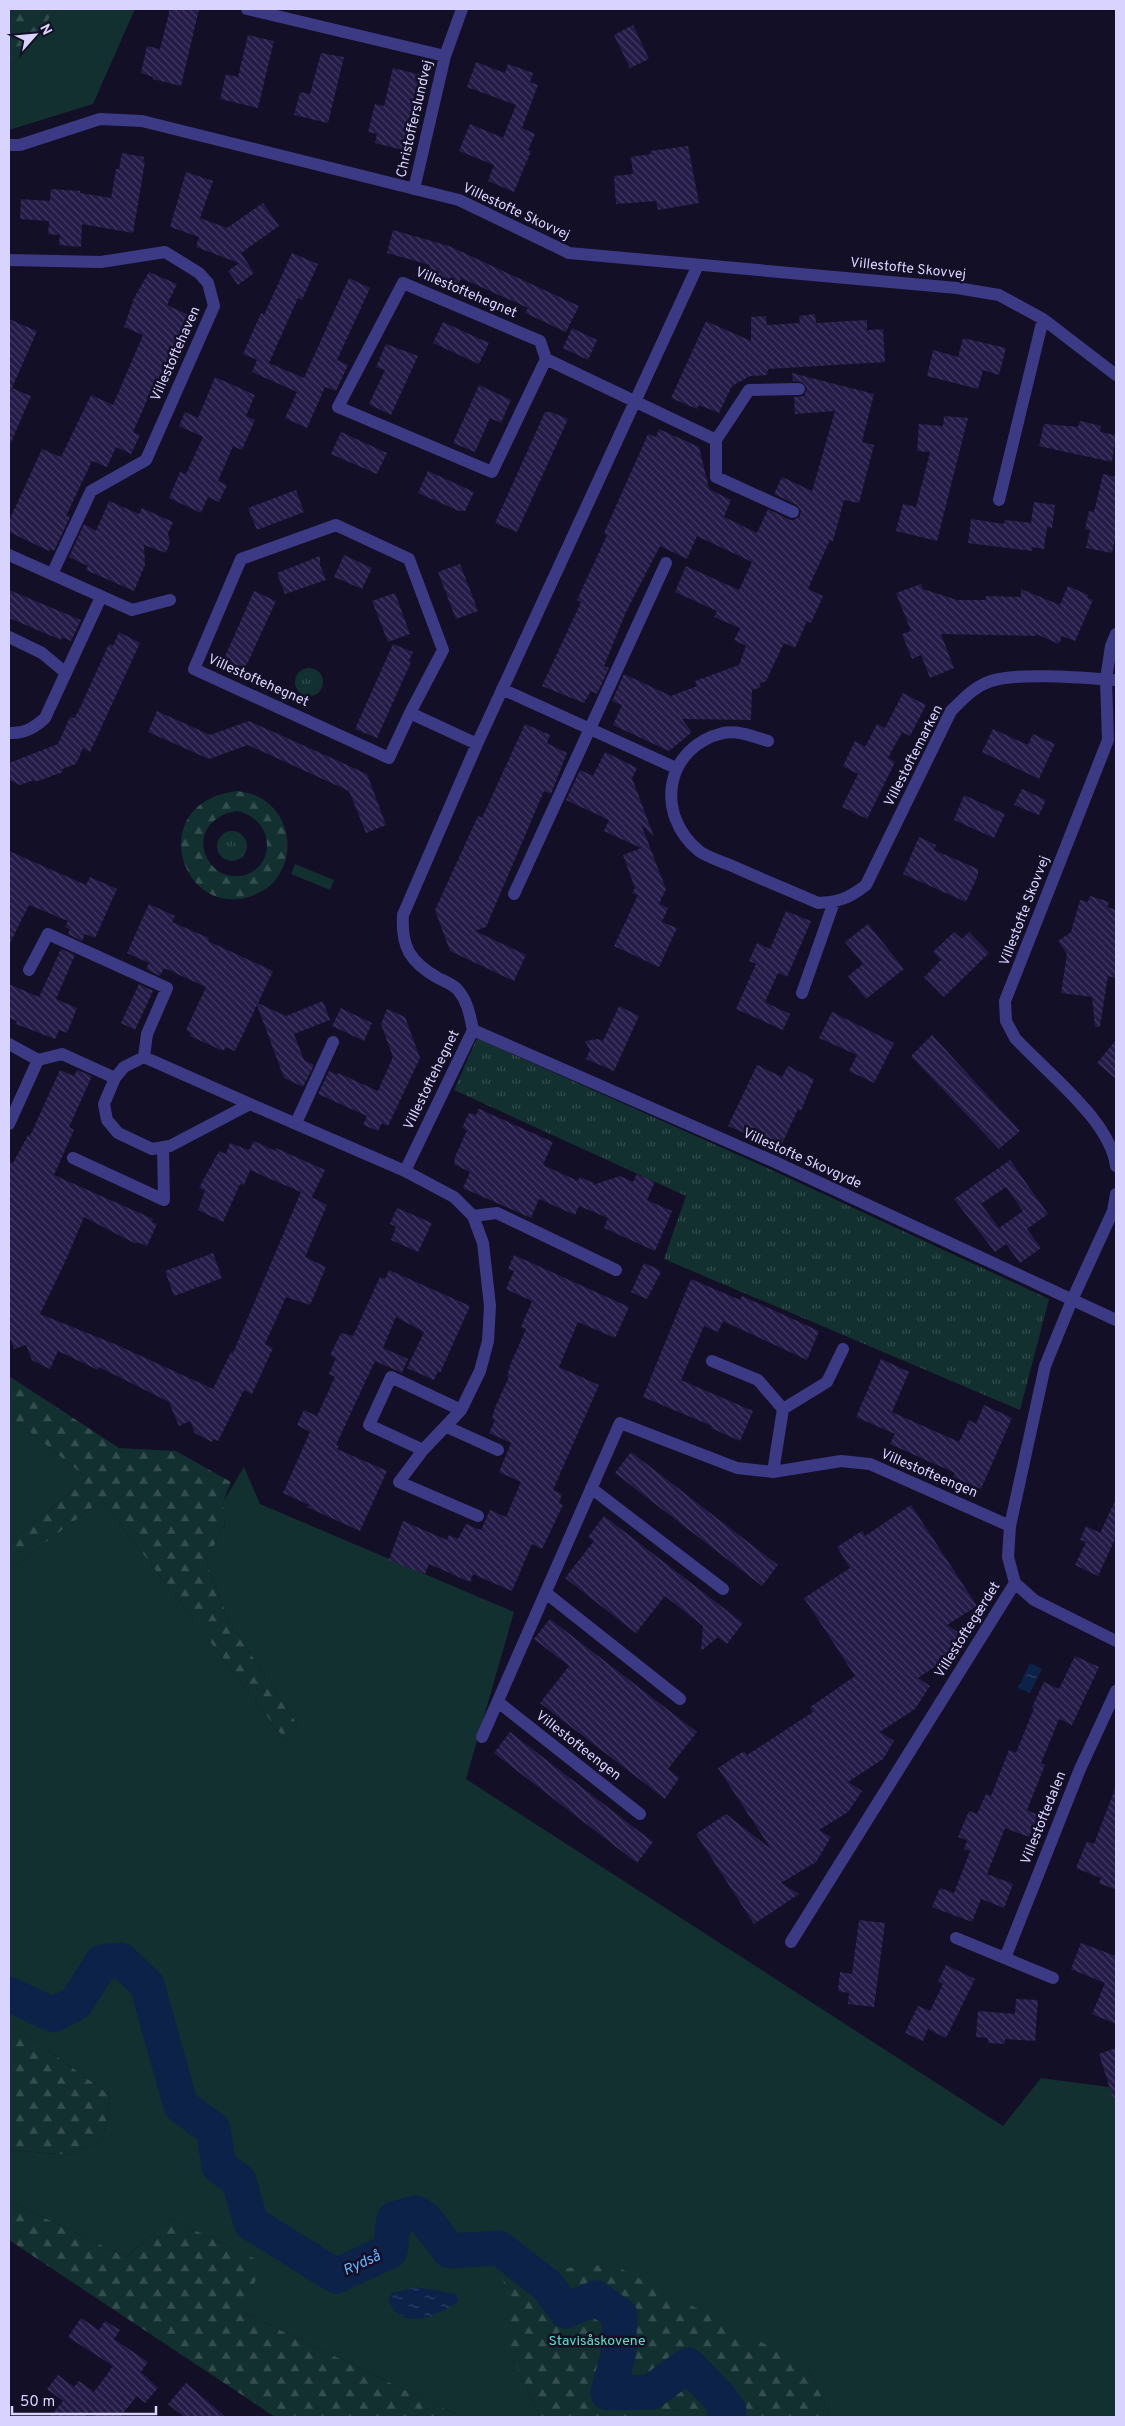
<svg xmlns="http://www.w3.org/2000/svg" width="1125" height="2426" font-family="Overpass,sans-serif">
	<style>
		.grass { fill: #12302f }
		.forest { fill: url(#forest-firs); fill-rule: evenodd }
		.park { fill: url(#park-tufts) }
		.water { fill: url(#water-ripples) }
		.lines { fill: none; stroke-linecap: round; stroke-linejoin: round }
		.river { stroke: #0c2248; stroke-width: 35 }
		.building { fill: url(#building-back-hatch); fill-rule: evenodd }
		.street { stroke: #3d3a85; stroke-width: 12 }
		.labels { text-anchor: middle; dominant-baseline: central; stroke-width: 5; stroke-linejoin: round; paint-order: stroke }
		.street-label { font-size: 14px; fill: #d9d4ff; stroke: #130f26 }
		.park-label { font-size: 14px; fill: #5fe0c0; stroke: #130f26 }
		.water-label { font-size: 15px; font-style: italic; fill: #62b6ff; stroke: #130f26 }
	</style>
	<defs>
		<pattern id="forest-firs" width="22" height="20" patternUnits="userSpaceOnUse" patternTransform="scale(1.25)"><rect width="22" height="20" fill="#12302f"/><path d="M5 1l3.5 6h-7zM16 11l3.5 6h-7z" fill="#344d4e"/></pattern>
		<pattern id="park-tufts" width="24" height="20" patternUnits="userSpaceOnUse" patternTransform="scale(1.25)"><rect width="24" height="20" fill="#12302f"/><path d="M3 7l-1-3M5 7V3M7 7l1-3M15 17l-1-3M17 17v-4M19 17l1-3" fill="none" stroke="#344d4e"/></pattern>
		<pattern id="water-ripples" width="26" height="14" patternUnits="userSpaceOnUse" patternTransform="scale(1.25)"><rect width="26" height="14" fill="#0c2248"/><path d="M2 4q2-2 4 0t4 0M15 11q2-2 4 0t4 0" fill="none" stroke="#2f4163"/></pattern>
		<pattern id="building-back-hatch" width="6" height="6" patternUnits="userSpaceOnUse" patternTransform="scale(1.25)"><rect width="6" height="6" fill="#241b47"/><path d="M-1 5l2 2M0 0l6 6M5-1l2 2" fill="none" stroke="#433b63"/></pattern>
	</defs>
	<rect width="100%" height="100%" fill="#130f26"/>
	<path class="grass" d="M56,9H135L93,104L9,130V70Z
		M295,864L334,880L330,890L291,874Z
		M9,1415L87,1478L9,1544Z
		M244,1467L260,1504L514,1612L466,1779L1003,2126L1041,2078L1116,2088V2417H831L807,2366L511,2355L540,2417H462L244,2313L261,2262L171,2219L126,2257L9,2201V2150L71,2155L103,2139L110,2095L9,2022V1570L102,1500L286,1741L299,1727L229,1621L205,1559L225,1529L223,1502Z
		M639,2409L708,2412L710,2417H636Z"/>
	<path class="forest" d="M9,9H56L9,70Z
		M237,791C243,792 250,793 255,795C288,810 297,850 277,878C270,888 260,893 249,897C179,917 145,802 237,791ZM238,811C285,824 270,885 227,875C219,873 211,866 207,858C195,834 214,813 238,811Z
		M9,1376L119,1448L176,1451L231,1482L223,1502L225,1529L205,1559L229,1621L299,1727L286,1741L102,1500L9,1570V1544L87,1478L9,1415Z
		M9,2022L110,2095L103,2139L71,2155L9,2150Z
		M9,2201L126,2257L171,2219L262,2262L244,2313L462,2417H275L9,2240Z
		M612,2264L807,2366L831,2417H710L707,2412L639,2409L636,2417H540L511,2355L503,2274Z"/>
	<path class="park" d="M295 682a14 14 0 1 1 28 0a14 14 0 1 1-28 0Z
		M217 846a15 15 0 1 1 30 0a15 15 0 1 1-30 0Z
		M477,1038L774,1171L1049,1299L1020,1410L664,1259L686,1196L454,1090Z"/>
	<path class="water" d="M1030,1663L1042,1669L1030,1693L1018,1688Z
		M416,2287L456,2294L459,2297L458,2302C436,2316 402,2333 388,2300L392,2293Z"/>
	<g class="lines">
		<path class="river" d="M9,1994L53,2015L76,2003L102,1962L121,1960L147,1985L181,2106L213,2129L219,2166L239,2181L251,2223L336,2276L390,2251L394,2219L416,2213L425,2219L450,2251L499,2248L547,2285L566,2311L596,2298L620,2315L618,2355L608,2393L651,2392L688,2365L720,2398L729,2411L724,2417"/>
	</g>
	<path class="building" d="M170,9H199L181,86L153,79V77L141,73L147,46L160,49Z
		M633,25L649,59L630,68L614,35Z
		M248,35L274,41L258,108L220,99L226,74L238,77Z
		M321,53L344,57L328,123L294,115L300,92L310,94Z
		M476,62L505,73L508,64L533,73L530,82L538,85L522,128L535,134L528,150L531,151L514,192L488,181L494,165L459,151L470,124L503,138L516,105L467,87Z
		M393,68L421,75L403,150L375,143L377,134L368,132L375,104L384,106Z
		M688,146L699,203L658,210L656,201L616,204L614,176L633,174L631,157L651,154L650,151Z
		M122,153L144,157L143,162H145L133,233L82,224L81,247L59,245L60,235L48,234L49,221L20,219L21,199L50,201L51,189L80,191V193L111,198L116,169H119Z
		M186,172L213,181L200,218L227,228L263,203L279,226L241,253L254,273L238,285L228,271L239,263L196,247L199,237L170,227Z
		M393,230L449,246L579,306L566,332L525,313L528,308L461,278L457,288L426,275L430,265L387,253Z
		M292,253L318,264L302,300L298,298L269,363L304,378L349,278L370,288L337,360L348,365L336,391L325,387L307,428L285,418L297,392L252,372L257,360L243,354L261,313L264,315Z
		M149,272L177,284L167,305L197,319L164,394L152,389L133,432L140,435L131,454L116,447L107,467L92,461L66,516L70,517L54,551L50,549L49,551L9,532V521L42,449L61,457L91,395L113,405L143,335L124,327L134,298Z
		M815,314L816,323L867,320V330L883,329L885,362L768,369L767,375L750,376L732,386L719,413L699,405L697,409L671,398L706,321L751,341V317L766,316L767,325L800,323L799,316Z
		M9,319L37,331L12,388L31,396L9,447Z
		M443,322L489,343L479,364L433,343Z
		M572,328L597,340L588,360L563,348Z
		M963,338L1006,348L999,375L983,370L978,389L927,376L933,350L958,357Z
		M386,344L418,356L391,415L369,404L385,370L376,367Z
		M792,373L874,394L862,442L874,445L859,503L844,500L833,541L830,540L808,589L823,596L811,623L807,621L795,648L784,643L766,681L759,684L761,687L752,690L751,720L682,719L692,732L669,751L613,725L622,705L612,701L624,674L671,696L697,686L695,681L739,665L746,646L734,640L740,628L714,617L717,611L675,592L686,566L739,590L752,562L697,536L687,559L660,546L626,612L604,666L609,668L597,694L591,691L584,703L542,686L581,602L577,600L607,535L604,533L648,434L656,437L659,429L699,447L709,489L731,500L724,517L757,533L768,509L790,520H794L800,516L801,511L797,505L774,494L782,477L812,491L835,411L795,414L794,397L804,396L807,388L802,382L793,381Z
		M215,377L255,395L246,416L255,420L242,450L233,446L218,481L227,485L219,502L208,497L201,513L169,498L180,472L186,474L203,437L179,426L185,412L198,418Z
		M479,385L511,400L501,423L490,418L475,452L453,443Z
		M545,412H551L568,419L517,532L495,523Z
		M944,416L968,418L937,541L896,531L903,504L916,507L930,452L917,451L919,424L943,426Z
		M1080,421L1101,426L1100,432L1116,435L1112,462L1039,446L1044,424L1078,427Z
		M341,432L387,453L377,474L331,454Z
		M428,471L474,492L465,511H459L418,493Z
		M1103,474L1116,477V535L1112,553L1086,548L1090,530L1085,529L1089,511L1094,512Z
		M296,490L304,512L257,530L248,508Z
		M109,501L139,514L142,508L173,522L168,534L170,542L166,553L144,545L145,565L134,591L86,570L88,566L69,557L84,524L96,531Z
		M1034,502L1055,505L1052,528L1047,527L1044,549L1032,547V551L968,543L971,519L1004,524V520L1031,523Z
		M344,555L372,568L362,589L334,577Z
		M320,556V565L326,580L285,594L277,573Z
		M460,564L478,611L456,619L438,572Z
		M921,584L923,589L957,600H986V596L1021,597V589L1060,605L1068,586L1088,595V598L1093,600L1075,641L1062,636L1059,644L1036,634V636L941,634L954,668L930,678L921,655L912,659L902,634L911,631L896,593Z
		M9,590L81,620L71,641L62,637L61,640L9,618Z
		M254,591L276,601L241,677L220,668Z
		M395,593L410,634L388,642L372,601Z
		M119,632L140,643L90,752L83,748L76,764L62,769L63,772L35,782L34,780L20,785L9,780V763L58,744L70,717L74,718L79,710L109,644L113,646Z
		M393,644L413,652L409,661L411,662L377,738L355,729Z
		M903,693L926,705L910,736L902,732L888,758L895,762L867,819L842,807L858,774L843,766L855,741L865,747L877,724L885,728Z
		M157,711L210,735L249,721L367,774L386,825L366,833L349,791L248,745L209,759L148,732Z
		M525,724L550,735L547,743L567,753L551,794L544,791L486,927L475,931L526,955L514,981L450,951L435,910L478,816L482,818Z
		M993,729L1028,745L1033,734L1055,744L1039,779L982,752Z
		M605,752L637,768L632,778L654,837L641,824L666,889L659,904L668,908L662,922L677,928L659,967L614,946L638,895L632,893L635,888L623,855L641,848L604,831L609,820L566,800L580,770L593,776Z
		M1022,789L1046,800L1039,815L1014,805Z
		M964,795L1005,814L994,838L954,820Z
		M919,837L936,845L934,850L978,869V875L966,902L903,874Z
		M9,851L86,885L90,877L117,889L95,938L85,934L82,941L68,934L70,929L65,927L68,921L29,905L9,945Z
		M1090,896L1109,902L1107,907L1116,910V978L1108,976L1100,1027H1095L1092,997L1061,993L1067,954L1058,941L1071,932L1080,900L1088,902Z
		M149,904L175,916L172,922L209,938L208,941L273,971L258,1003L286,1016L323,1001L330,1020L294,1034L304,1060L314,1065L303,1087L284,1078L257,1005L235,1051L226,1047L223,1051L190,1036L191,1033L186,1030L206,987L164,968L160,976L146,969L149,963L127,953Z
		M786,911L811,921L787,977L778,973L765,1002L790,1014L783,1030L736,1009L756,964L749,961L757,943L770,949Z
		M868,924L904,969L866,999L848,976L863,964L845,942Z
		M954,932L962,939L969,932L989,953L944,997L924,977L941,960L933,952Z
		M61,949L75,955L56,999L77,1008L67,1033L59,1030L55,1039L16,1024L17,1021L9,1018V984L39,997Z
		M139,984L153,991L135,1030L121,1023Z
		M619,1006L639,1016L614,1071L586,1059L590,1050L585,1041L598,1039L603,1041Z
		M341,1008L372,1023L364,1041L332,1026Z
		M387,1009L405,1017L420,1058L388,1126L382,1123L378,1131L363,1125L367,1116L318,1094L329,1071L337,1075L338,1073L378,1091L393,1057L381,1024Z
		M832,1012L894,1043L874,1083L849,1071L857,1055L819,1038Z
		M932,1035L1020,1131L999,1149L911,1056Z
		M1116,1040V1079L1097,1063Z
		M757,1065L782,1077L788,1066L814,1079L801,1111L798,1109L780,1148L728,1126Z
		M60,1070L74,1076L77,1070L92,1076L69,1127L74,1130L54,1175L153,1219L152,1222L157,1224L147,1246L137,1242L136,1244L84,1217L66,1260L40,1314L117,1345L213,1389L231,1352L233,1353L301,1192L327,1205L305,1257L326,1267L310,1305L286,1297L265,1344L273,1348L252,1394L244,1390L218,1441L214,1439L212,1442L195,1433L190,1421L179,1426L169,1402L99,1367L98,1370L58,1351L50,1369L32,1360L26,1345L14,1349L9,1335V1162L13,1163L28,1135L30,1136Z
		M479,1109L553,1142L543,1165L578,1181L580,1177L594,1183L593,1185L620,1176L633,1182L637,1174L655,1182L647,1200L672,1211L655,1251L604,1228L608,1218L579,1206L575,1215L539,1199L531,1218L463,1188L470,1172L454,1164L455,1157L467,1130L462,1128L469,1113L476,1115Z
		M254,1141L275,1151L276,1148L325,1170L312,1197L250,1170L244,1185L240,1184L223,1222L198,1210L205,1190L199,1188L219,1151L226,1154L230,1143L249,1150Z
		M1010,1160L1048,1214L1027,1229L1041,1248L1020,1263L1006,1244L995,1252L954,1199ZM1006,1187L1023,1211L999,1228L981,1204Z
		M397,1208L432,1223L418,1252L391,1240L396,1227L390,1224Z
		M213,1253L222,1278L174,1296L165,1271Z
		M514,1255L629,1307L615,1338L578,1322L559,1367L599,1385L553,1490L562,1494L559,1503L563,1505L542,1549L532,1544L512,1591L473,1574L470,1582L429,1564L425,1574L389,1560L403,1521L447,1540L449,1535L458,1539L466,1524L481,1530L490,1510L506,1517L521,1482L499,1472L511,1443L489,1433L495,1420L492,1418L496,1405L509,1377L507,1376L511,1363L526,1329L521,1327L532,1301L506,1289L514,1271L508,1269Z
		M644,1263L658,1269V1270L661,1272L647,1299L631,1292Z
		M389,1270L470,1306L440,1373L438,1371L434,1380L407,1368L424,1332L396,1317L383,1348L408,1359L402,1373L375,1361L336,1445L339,1446L337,1449L387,1471L360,1531L307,1507L309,1505L283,1493L310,1432L297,1425L304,1410L317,1416L335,1377L329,1374L336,1358L330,1355L341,1333L353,1336L380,1277L385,1279Z
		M691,1279L740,1300L742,1296L819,1331L807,1360L723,1321L718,1332L704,1326L681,1380L753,1411L740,1441L711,1428L712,1426L643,1397Z
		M881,1359L909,1372L892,1412L959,1442L969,1420L976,1424L984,1405L1012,1418L981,1489L953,1477L955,1473L890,1444L895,1434L856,1417Z
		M631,1452L778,1565L762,1586L615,1473Z
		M1116,1499V1537L1098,1576L1075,1565L1086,1542L1080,1540L1086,1526L1100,1533Z
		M911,1505L977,1606L947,1625L961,1634L948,1658L918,1678L930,1686L915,1709L880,1732L894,1741L883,1759L848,1782L862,1791L848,1812L819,1830L831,1837L816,1862L781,1883L799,1894L754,1924L696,1834L726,1814L771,1849L718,1768L744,1751L747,1755L813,1712L810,1707L855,1676L804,1598L850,1568L837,1547L862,1531L865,1536Z
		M604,1516L743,1623L727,1644L718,1637L701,1651L703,1626L665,1596L636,1633L565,1578L594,1541L588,1537Z
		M550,1619L697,1732L668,1769L679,1778L665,1799L540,1703L569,1666L534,1639Z
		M1075,1656L1099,1667L1072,1725L1059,1719L1041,1763L1045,1765L1027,1810L1038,1815L1029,1837L1005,1828L987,1874L1013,1884L1004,1908L981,1899L972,1922L932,1907L940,1888L954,1893L970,1851L964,1849L967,1840L958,1837L969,1811L977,1814L986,1794L991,1796L1009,1750L1016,1753L1034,1708L1032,1707L1044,1682L1059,1689Z
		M510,1732L653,1842L637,1863L494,1753Z
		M1115,1789L1116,1790V1890L1099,1883L1101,1878L1076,1868L1087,1841L1094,1844Z
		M859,1920L885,1923L874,2007L848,2004L849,1993L838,1991L840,1972L852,1974Z
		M1081,1943L1116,1956V2024L1092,2014L1105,1983L1071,1969Z
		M946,1965L975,1979L946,2038L928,2029L923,2041L905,2033L918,2006L930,2011L943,1984L938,1981Z
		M1016,1999L1038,2000L1035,2041L1005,2039V2044L988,2043V2038L976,2037L978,2011L1015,2014Z
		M1116,2048V2098H1113L1099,2054Z
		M81,2318L99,2330L105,2321L120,2330L114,2339L148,2362L141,2372L158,2388L145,2403L137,2396L120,2417H97L89,2411L84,2417H50L63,2401L47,2389L58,2375L74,2387L79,2381L94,2392L113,2366L68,2337Z
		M186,2383L226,2417H184L168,2404Z"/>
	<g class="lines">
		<path class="street" d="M247,9L445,56
			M9,145H20L100,119L142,121L459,200L569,253L957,288L999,295L1043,319L1116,375
			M414,189L445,56L462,9
			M9,260L101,262L165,252L199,273L208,283L214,306L146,460L91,491L52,574
			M546,359L492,472L338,407L403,283L540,341L546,359L716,440L749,390L799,389
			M716,440V477L793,512
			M999,500L1043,319
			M9,555L132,610L170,600
			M1116,634L1111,646L1106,679L1108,740L1005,1001L1006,1021L1015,1038C1046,1072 1110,1120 1116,1166
			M9,637L42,653L66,673
			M502,689L676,768
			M410,713L389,758L194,669L241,559L336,525L409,559L443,650L410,713L477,744
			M9,733C24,734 34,728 45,718L101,597
			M768,741C755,737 738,730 723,733C665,747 654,814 699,851C707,857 720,861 730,865C759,878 788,890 818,903C840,902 849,898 866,885L951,711C963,699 975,686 991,681C1018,672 1086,678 1116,680
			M514,894L666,563
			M29,970L48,934L167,988L147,1034L144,1057
			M802,993L834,902
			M473,1030L775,1162L1116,1320
			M9,1044L38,1060L62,1054L115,1078
			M250,1104L144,1057L124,1067L115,1078L104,1104L107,1120L118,1133L152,1149L170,1146L250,1104L405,1171L454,1197L473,1216L483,1243L490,1306L488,1341L480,1371L461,1410L423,1450L399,1482L478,1516
			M296,1123L333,1042
			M9,1124L38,1060
			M73,1158L164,1200L163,1148
			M405,1171L473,1030C470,1016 468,1002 458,990C454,985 444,981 438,978C410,962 401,947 403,915L477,744L698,265
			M473,1216L497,1213L616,1270
			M712,1361L758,1380L783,1409
			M447,1427L498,1450
			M423,1450L369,1425L391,1377L461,1410
			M773,1472L783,1409L827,1382L843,1349
			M591,1488L723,1589
			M1015,1583L1034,1600L1116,1641
			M546,1593L680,1699
			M498,1702L640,1814
			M482,1737L620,1423L737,1468L773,1472L841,1461L870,1464L1010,1526
			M956,1938L1053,1978
			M791,1942L1015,1583L1008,1557L1010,1526L1045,1366L1072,1300L1113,1211L1116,1194
			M1005,1958L1080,1769L1116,1691"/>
	</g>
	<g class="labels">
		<g class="street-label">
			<text transform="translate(415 119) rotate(-77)">Christofferslundvej</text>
			<text transform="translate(516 212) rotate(25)">Villestofte Skovvej</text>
			<text transform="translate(908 269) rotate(6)">Villestofte Skovvej</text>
			<text transform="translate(466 293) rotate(23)">Villestoftehegnet</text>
			<text transform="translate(176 354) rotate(-66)">Villestoftehaven</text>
			<text transform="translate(258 681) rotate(24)">Villestoftehegnet</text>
			<text transform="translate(914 756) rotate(-63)">Villestoftemarken</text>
			<text transform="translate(1025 911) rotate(-69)">Villestofte Skovvej</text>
			<text transform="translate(432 1080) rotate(-64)">Villestoftehegnet</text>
			<text transform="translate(802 1159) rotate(24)">Villestofte Skovgyde</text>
			<text transform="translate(929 1474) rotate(23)">Villestofteengen</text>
			<text transform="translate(968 1630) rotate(-58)">Villestoftegærdet</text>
			<text transform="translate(578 1746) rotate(38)">Villestofteengen</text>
			<text transform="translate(1044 1818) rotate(-68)">Villestoftedalen</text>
		</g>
		<g class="park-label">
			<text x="597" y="2341">Stavisåskovene</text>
		</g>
		<g class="water-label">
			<text transform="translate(362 2264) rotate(-25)">Rydså</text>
		</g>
	</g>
	<rect width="1125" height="2426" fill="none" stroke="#d9d4ff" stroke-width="20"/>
	<g transform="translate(35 35) rotate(63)" stroke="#130f26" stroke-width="4" paint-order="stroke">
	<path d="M0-4L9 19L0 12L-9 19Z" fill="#d9d4ff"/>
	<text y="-8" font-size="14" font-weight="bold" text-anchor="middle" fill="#d9d4ff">N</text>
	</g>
	<path d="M12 2406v8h144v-8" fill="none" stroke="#d9d4ff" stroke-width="2.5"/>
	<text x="20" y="2406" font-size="15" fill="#d9d4ff" stroke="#130f26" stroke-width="4" paint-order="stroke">50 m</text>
</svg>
